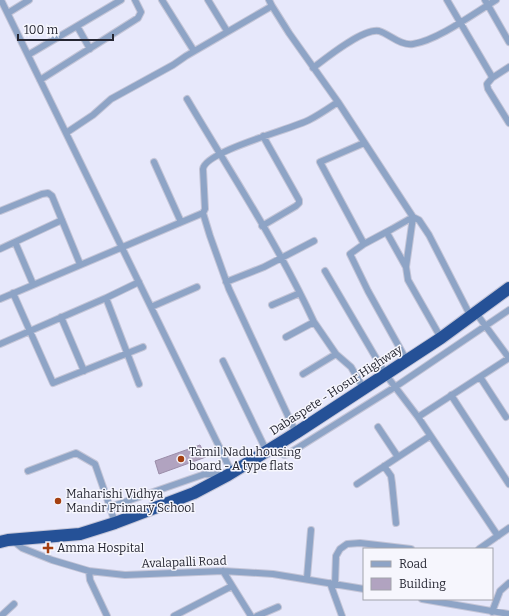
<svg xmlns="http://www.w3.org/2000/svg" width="509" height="616" font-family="Bitter,serif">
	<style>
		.building { fill: #b1a3c0; stroke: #9b8da9 }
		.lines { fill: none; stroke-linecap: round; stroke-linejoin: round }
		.street-casing { stroke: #c4c5d7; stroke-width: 8 }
		.highway-casing { stroke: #c4c5d7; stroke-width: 14 }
		.street { stroke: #8ea4c6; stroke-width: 6 }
		.highway { stroke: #255197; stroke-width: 12 }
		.poi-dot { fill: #a43f11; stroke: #f6f6fd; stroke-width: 1.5 }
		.labels { text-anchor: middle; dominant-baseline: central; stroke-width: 3; stroke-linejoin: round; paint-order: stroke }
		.street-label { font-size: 12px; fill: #252632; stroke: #f6f6fd }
		.poi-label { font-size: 12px; fill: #252632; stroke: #f6f6fd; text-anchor: start }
	</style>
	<rect width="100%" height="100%" fill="#e7e8fb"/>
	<path class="building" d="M200,445L206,457L159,474L155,461Z"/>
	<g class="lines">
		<defs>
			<path id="street" d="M1,0L232,473
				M162,0L194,51
				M208,0L227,31
				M447,0L491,75L492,78L487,84L488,89L509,123
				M485,0L509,42
				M272,6L289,33L338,102L413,217L406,267L408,280L441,338
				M8,13L29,0
				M77,26L90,49
				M28,55L121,0
				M313,68C326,58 363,28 379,31C389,34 401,46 413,44C438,40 473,14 496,0
				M492,78L509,67
				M40,80L138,18L141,12L135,0
				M187,99C230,172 278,244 314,322L286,337
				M66,133L93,115L111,99L173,65L186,56L272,6L269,0
				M364,143L320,162L364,244L350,254L368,291L407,361
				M154,162L181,222
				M0,211L42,194L48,193L52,196L80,264
				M203,213L210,236L229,289L296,433
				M262,226L296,206L299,203V200L263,136
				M387,233L406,267
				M15,242L33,284
				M364,244L392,229L413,217L419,220L429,235L471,317
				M0,249L62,220
				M325,271L386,375L418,417L498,536
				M226,282L264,267L314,241
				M13,293L53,383L143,347
				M106,298L139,384
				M0,299L203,213L205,209L203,169C205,151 292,129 309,120C319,115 329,108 338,102
				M272,305L300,293
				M151,307L197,287
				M476,313L509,358
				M61,317L84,371
				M314,322L336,354L351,367L364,389
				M0,344L106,298L139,282
				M223,361L267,452
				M303,374L336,354
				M480,377L506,417
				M451,395L509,484
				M418,417L509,358
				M378,427L398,457
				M272,449L284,455L288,454L395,387L509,310
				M384,466L391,476L392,483L396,523
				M28,471L76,453L95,464L110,507
				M357,484L430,436
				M115,523L110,507L205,474L223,475
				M12,540L22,548L52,560L89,571L125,575L223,571L273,574L364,589
				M479,549L509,528
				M89,571L90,580L107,616
				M223,571L251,616
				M307,578L311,530
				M330,583L342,616
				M335,584L336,556L340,549L347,544L360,543L411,549
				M422,599L509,614
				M492,612L500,591L509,583
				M1,616L14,604
				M174,616L232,586
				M257,616L278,607"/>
			<path id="highway" d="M0,542L8,540L80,534L115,523L194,493L228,475L296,433L441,338L509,288"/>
		</defs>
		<use href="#street" class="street-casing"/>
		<use href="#highway" class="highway-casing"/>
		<use href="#street" class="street"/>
		<use href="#highway" class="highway"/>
	</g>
	<g class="poi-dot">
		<circle cx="181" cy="459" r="4"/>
		<circle cx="58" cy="501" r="4"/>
		<path d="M46 542h4v4h4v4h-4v4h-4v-4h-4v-4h4z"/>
	</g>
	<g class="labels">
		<g class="street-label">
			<text transform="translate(336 390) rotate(-33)">Dabaspete - Hosur Highway</text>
			<text transform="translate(184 562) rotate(-2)">Avalapalli Road</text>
		</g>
		<g class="poi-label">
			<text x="189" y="452">Tamil Nadu housing<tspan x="189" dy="14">board - A type flats</tspan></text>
			<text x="66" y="494">Maharishi Vidhya<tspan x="66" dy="14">Mandir Primary School</tspan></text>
			<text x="57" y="548">Amma Hospital</text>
		</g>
	</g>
	<rect x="363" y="548" width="130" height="52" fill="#f6f6fd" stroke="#a2a3ac"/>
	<rect x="371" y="561" width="20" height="6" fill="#8ea4c6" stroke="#a2a3ac"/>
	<text x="399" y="568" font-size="12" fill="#252632">Road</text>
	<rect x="371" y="578" width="20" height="12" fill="#b1a3c0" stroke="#a2a3ac"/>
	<text x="399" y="588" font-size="12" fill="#252632">Building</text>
	<path d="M18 34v6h95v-6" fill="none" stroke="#252632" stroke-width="2"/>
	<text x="24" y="34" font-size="12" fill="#252632" stroke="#f6f6fd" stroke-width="3" paint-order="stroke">100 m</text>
</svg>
